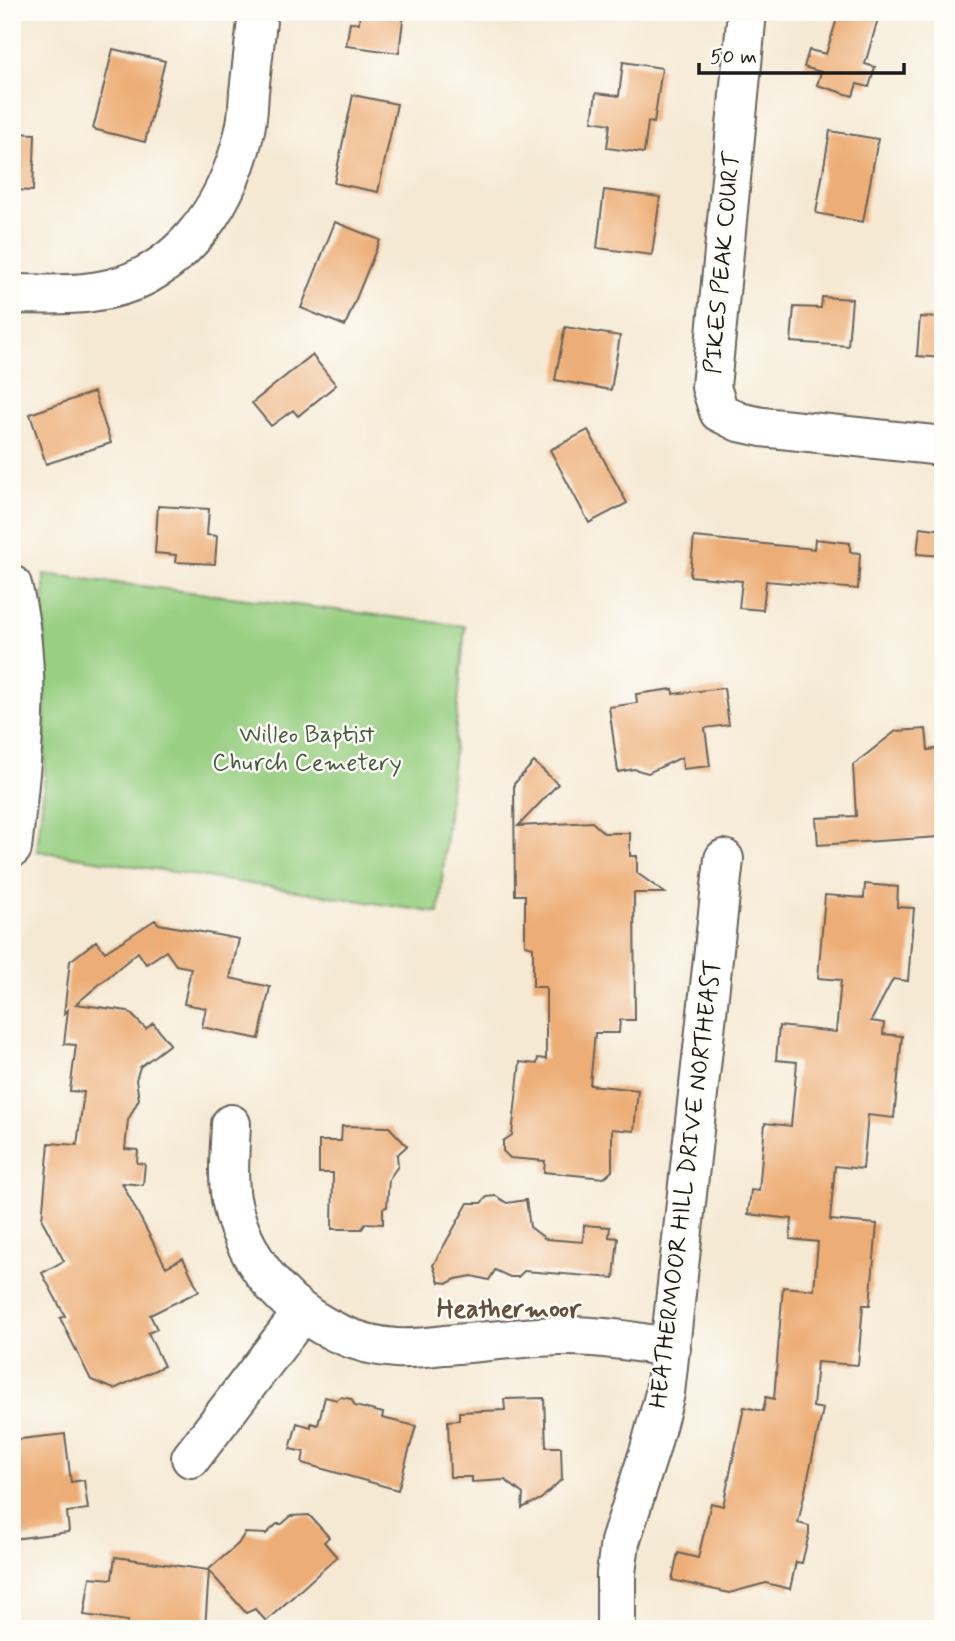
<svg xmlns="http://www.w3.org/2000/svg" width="955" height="1641" font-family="Mynerve,sans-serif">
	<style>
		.green { fill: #98cf82; stroke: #5a764f; stroke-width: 2 }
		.building { fill: #edad76 }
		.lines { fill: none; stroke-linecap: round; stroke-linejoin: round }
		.minor-casing { stroke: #68645c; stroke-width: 42 }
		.minor { stroke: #fff; stroke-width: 38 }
		.labels { text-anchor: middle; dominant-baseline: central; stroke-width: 5; stroke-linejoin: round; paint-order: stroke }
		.street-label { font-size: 24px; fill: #1c1c1c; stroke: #fdfcf7 }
		.park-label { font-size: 24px; fill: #475b40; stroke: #fdfcf7 }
		.neighbourhood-label { font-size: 26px; font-weight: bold; fill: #654f3c; stroke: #fdfcf7 }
	</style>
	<rect width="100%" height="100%" fill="#fdfcf7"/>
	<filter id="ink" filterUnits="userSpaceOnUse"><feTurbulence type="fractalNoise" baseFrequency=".0143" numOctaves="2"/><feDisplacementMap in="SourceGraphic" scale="14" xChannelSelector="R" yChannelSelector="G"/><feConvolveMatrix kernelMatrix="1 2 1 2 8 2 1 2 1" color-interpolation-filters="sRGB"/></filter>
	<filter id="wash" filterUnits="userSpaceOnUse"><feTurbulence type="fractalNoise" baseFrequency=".00686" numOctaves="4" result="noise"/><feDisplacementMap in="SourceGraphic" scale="28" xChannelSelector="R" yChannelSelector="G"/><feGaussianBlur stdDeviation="1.57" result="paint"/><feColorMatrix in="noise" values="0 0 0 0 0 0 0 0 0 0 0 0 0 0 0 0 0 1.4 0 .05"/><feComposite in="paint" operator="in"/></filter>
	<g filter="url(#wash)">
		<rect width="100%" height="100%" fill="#f5e9d3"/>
		<path class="green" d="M44,574L465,626L439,913L37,851L45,776Z"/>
		<g id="blocks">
			<path class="building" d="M360,12H404L399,53L346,46L350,22L359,23Z
				M839,12H880L865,64L875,67L869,87L857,84L853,96L817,85L821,72L804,67L809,50L826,54Z
				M113,49L165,61L145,142L93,129Z
				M623,62L662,68L654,123L648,122L644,153L607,148L610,124L592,121L596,93L619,96Z
				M353,95L397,104L378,192L334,183Z
				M830,131L878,139L863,222L816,213Z
				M12,133L35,134L33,191L12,190Z
				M604,190L660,197L652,255L597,248Z
				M335,222L380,240L345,326L301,308Z
				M822,297L852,299L848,346L791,342L794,307L821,308Z
				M920,317L943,318V358L917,356Z
				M565,327L620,336L611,390L555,380Z
				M312,355L336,385L298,416L293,410L271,426L252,403Z
				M94,392L111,443L46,464L30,414Z
				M588,430L627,503L589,523L550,450Z
				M158,506L209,509L207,535L217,536L215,564L175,562L176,555L155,553Z
				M920,527L943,530V556L917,554Z
				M694,537L814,549L815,539L850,543V552L860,553L858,589L766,581L763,610L739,608L742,581L690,576Z
				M724,688L729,725L705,728L710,766L683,769L682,757L648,773L634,769L618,772L609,707L637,703L636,694L673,689V694Z
				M926,729L928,750L943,748V819L939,820V837L818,845L816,818L856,816L853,765L896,731Z
				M534,762L558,784L518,826L592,822L604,833H630V856H637V873L665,893H634L635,1020H620L619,1033H595L590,1085L638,1090L634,1131L612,1129V1171L604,1178L544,1172L545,1161L510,1158L503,1151V1141L512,1135L520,1062L537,1064L538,1058L546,1059V987H533V947L525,945V895H515L514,784Z
				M865,884L898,887L897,907L914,908L908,981L893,979L871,1021L884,1023L883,1034L902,1036L894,1118L868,1115L863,1169L835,1166L830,1220L877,1224L870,1305H863L858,1365L817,1362L813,1407L823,1409L798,1523L809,1526V1534L802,1563L796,1562L790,1589L766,1583L729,1593L672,1580L678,1553L698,1558L711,1503L723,1506L744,1407L763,1411L766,1397L774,1399L783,1287L814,1290L818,1242L790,1239L792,1219L748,1214L751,1190L759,1191L765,1123L791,1126L797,1062L776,1060L779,1026L836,1032L841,980L818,978L825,895L864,898Z
				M155,920L159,924L239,939L230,978L270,987L259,1039L202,1027L206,1008L184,1004L191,968L176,965L166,951L146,964L138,952L76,1004L128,1011L146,1029L153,1023L170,1044L140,1067L136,1080L139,1099L128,1120L125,1149L138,1150L137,1163L145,1164L143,1185L122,1183L166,1267L183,1258L199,1291L150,1315L157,1329L148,1333L164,1366L114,1389L91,1380L60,1318L65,1316L42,1273L64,1261L42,1220L49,1143L77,1145L84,1092L70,1091L76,1045L64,1044L68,1010L64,1014L70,961L96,941L105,952Z
				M342,1126L389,1127L407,1146L397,1155L398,1166L389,1179L387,1207L383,1208V1224L366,1223L362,1229H332L333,1173H319V1141H341Z
				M496,1196L507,1203L526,1200L530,1227L546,1239L583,1242L584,1225L610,1227L609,1237L618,1238L614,1278L524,1271L518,1277H510L495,1270L489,1280L472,1276L456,1279L448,1283L439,1282L433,1265L468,1203H481L487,1197Z
				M325,1397L337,1400L341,1397L351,1399L355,1406L383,1413L382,1418L416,1426L398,1490L302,1463L304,1452L290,1449L297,1423L311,1427V1423L318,1425Z
				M544,1398L546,1447H561L562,1479L541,1499L522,1508L523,1494L505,1480L472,1482V1477H450L448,1421L459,1420V1412L505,1410L504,1399Z
				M65,1434L71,1482L84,1480L88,1509L67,1512L69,1532L12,1539V1440Z
				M309,1515L329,1537L324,1542L337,1557L266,1621L255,1609L246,1613L209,1571L205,1629H127L128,1621L84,1615L90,1577L112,1579L115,1557L208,1570L238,1544L245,1533L266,1534L277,1524H282L291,1516Z"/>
		</g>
	</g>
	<g filter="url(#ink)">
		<use href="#blocks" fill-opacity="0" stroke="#68645c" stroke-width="2"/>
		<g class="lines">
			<defs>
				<path id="minor" d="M747,12L711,387L719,412L739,422L762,427L943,446
					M12,294C39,294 66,296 92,292C175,282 226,210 244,134C248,120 248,106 249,92C252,65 255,39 258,12
					M12,585C34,671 22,761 12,848
					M231,1124C230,1148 227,1175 231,1199C246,1278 315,1342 396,1348C412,1349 428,1347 444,1345C483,1342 522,1337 560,1336C597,1335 635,1341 671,1348
					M191,1458L302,1313
					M616,1629V1573L620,1542L650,1449L665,1393L724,859"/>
			</defs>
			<use href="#minor" class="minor-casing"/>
			<use href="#minor" class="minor"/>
		</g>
	</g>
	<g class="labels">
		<g class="street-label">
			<text transform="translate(723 263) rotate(-85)">PIKES PEAK COURT</text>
			<text transform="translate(686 1184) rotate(-83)">HEATHERMOOR HILL DRIVE NORTHEAST</text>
		</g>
		<g class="park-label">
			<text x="307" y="735">Willeo Baptist<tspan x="307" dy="28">Church Cemetery</tspan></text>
		</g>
		<g class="neighbourhood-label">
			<text x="509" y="1310">Heathermoor</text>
		</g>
	</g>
	<rect width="955" height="1641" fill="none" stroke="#fdfcf7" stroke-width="42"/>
	<path d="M699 63v10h205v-10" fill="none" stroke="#1c1c1c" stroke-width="3.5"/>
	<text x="710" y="63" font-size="21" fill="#1c1c1c" stroke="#fdfcf7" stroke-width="5" paint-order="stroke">50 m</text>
</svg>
